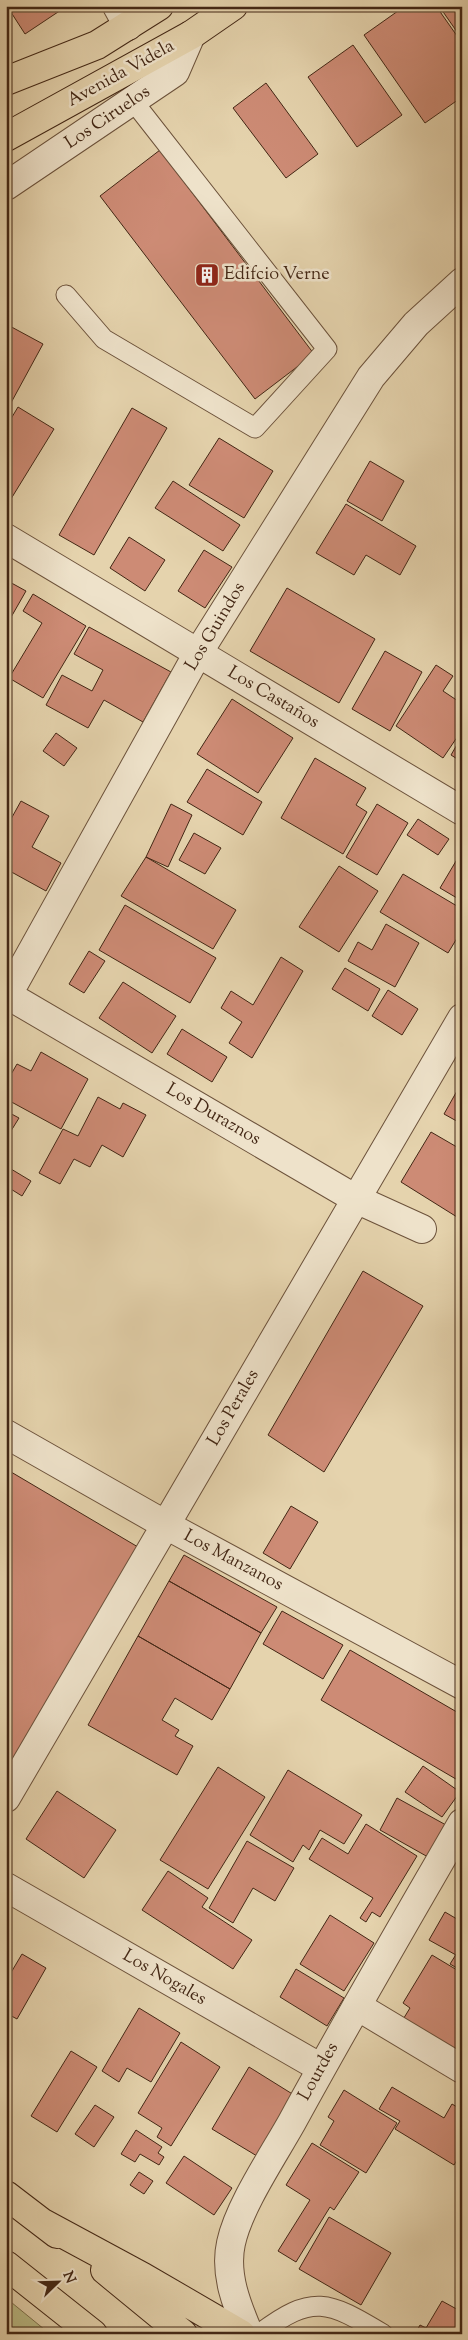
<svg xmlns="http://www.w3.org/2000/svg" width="468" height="2340" font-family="'Sorts Mill Goudy',serif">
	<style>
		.green { fill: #bbbb85; stroke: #7f714d }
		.building { fill: #cd8b75; stroke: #432715 }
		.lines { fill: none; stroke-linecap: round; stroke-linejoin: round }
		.service-casing { stroke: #6c523b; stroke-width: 21 }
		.pedestrian-casing { stroke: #6c523b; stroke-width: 30 }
		.minor-casing { stroke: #6c523b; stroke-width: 30 }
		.primary-casing { stroke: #432715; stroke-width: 30 }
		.trunk-casing { stroke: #432715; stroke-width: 30 }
		.service { stroke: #eee2ca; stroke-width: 19 }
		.pedestrian { stroke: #eee2ca; stroke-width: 28 }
		.minor { stroke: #eee2ca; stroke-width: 28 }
		.primary { stroke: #e5d3ad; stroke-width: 28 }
		.trunk { stroke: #e5d3ad; stroke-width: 28 }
		.labels { text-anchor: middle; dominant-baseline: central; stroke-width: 5; stroke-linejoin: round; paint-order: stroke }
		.street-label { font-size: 18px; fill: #432715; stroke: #eee2ca }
		.poi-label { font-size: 18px; fill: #432715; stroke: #eee2ca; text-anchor: start }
	</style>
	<rect width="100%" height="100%" fill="#e5d3ad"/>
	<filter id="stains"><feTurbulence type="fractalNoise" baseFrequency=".004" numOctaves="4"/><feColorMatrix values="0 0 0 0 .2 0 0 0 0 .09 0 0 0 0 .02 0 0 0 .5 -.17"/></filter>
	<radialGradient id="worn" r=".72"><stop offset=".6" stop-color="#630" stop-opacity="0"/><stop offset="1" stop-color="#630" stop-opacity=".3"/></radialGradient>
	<path class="green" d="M6,2298L50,2334H6Z"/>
	<path class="building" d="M7,6H67L25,34Z
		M405,6H436L462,43V97L425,123L364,35Z
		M439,6H462V39Z
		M353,45L402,115L357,147L308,77Z
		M266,83L318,154L286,178L233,108Z
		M160,150L314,354L255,399L100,196Z
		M6,324L43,344L6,412Z
		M18,407L54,429L6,507V427Z
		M132,408L167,428L94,555L59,535Z
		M219,438L273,471L244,518L189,485Z
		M370,461L404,481L382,521L347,501Z
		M173,481L240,525L223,551L155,508Z
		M346,504L416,546L400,575L366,555L354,575L316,553Z
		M129,537L165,560L145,591L110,568Z
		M204,550L232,567L205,608L178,591Z
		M6,580L26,591L6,626Z
		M287,588L375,639L339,703L250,651Z
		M33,594L86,626L43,698L9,678L42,623L23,611Z
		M89,627L171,672L143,722L104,700L88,728L46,705L62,675L92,691L103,670L74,654Z
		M385,651L422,672L390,731L352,709Z
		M436,665L453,676L443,691L458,701L462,695V730L443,758L396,726Z
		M232,699L293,738L258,793L197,754Z
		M56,733L77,748L64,766L43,751Z
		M462,736V762L451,755Z
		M315,758L366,788L356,805L367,812L343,854L281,818Z
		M207,769L262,802L243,835L187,802Z
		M21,801L49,816L32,847L61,863L46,891L6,869V828Z
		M171,804L192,815L168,867L146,857Z
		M377,804L408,823L377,875L346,857Z
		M418,819L449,839L438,855L407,835Z
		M194,833L221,848L205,874L179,860Z
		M462,851V901L440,888Z
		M146,857L236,910L213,949L121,896Z
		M339,866L378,891L339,952L299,927Z
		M403,874L462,909V930L448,953L380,912Z
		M125,905L216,958L190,1003L99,950Z
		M386,924L419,943L395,987L348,961L358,942L372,950Z
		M89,951L105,961L84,993L69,984Z
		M281,957L303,971L252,1058L229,1043L242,1022L221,1008L231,991L253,1005Z
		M345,968L380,989L368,1011L332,989Z
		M123,982L176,1016L152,1053L99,1018Z
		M388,990L418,1009L402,1035L372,1016Z
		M182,1029L227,1057L212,1082L167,1054Z
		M41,1052L88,1079L61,1129L6,1099V1083L17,1064L31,1071Z
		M462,1082V1124L444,1114Z
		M98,1097L120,1109L123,1103L146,1115L123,1157L102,1145L90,1167L74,1159L60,1184L39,1173L63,1129L78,1136Z
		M6,1111L19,1118L6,1139Z
		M431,1132L462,1150V1209L457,1217L401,1182Z
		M6,1166L31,1181L22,1196L6,1186Z
		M363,1271L423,1306L324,1472L268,1435Z
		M6,1469L138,1547L6,1773Z
		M291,1506L318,1522L290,1569L263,1553Z
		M184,1555L277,1607L261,1633L169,1581Z
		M169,1581L261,1633L230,1689L138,1636Z
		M282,1611L343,1645L323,1679L263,1644Z
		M138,1636L230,1689L212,1720L175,1698L162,1720L179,1730L175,1736L193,1746L177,1775L88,1725Z
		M350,1650L462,1715L461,1782L321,1700Z
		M423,1766L460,1792L442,1817L405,1792Z
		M218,1767L265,1797L208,1889L160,1860Z
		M288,1770L362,1815L344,1844L320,1830L309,1850L303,1845L293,1862L250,1835Z
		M57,1791L116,1830L84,1878L26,1839Z
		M397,1798L446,1825L428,1857L380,1830Z
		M366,1824L417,1856L380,1917L372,1912L366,1922L360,1918L373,1898L309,1859L322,1838L348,1854Z
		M247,1841L294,1868L275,1901L253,1888L233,1923L209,1908Z
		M168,1871L208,1898L202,1907L252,1940L233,1969L142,1910Z
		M445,1912L462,1922V1945L456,1955L429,1940Z
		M330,1915L374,1943L344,1991L300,1964Z
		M462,1945V1971L450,1964Z
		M22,1954L46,1968L17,2019L6,2013V1981Z
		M432,1955L462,1973V2041L447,2066L394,2034L410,2008L403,2003Z
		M296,1969L344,1998L327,2026L280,1997Z
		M139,2008L180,2033L151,2082L127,2068L119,2082L102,2071Z
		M181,2042L220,2067L171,2146L157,2137L162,2128L138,2113Z
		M71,2051L97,2067L57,2132L31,2116Z
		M249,2067L294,2095L257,2156L212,2129Z
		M392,2087L444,2118L452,2104L462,2110V2152L454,2165L395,2129L400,2121L379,2109Z
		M344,2090L397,2123L366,2173L320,2145L334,2121L328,2117Z
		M95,2105L114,2117L94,2147L75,2134Z
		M136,2130L162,2147L158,2153L164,2157L159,2165L140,2154L135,2162L121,2154Z
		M312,2143L359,2172L334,2210L330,2207L296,2262L278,2251L310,2200L286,2185Z
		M184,2156L232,2188L214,2215L166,2183Z
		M139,2172L153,2181L144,2194L130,2185Z
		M329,2217L391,2253L361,2305L299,2269Z
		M442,2301L462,2312V2334H415L420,2325L426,2328Z"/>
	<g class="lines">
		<defs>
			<path id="service" d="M66,295L104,339L255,428L327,349L133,101
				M259,2334C313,2293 328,2301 383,2334"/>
			<path id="pedestrian" d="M357,2006L462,2069"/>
			<path id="minor" d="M117,6L128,26
				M6,186L175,72L191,35
				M6,538L462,811
				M6,994L356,1199L422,1229
				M6,998L198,653L371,377L416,324L462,282
				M6,1434L166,1525L462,1685
				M6,1798L462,1018
				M6,1887L321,2068
				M249,2334C237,2306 224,2274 231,2243C239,2206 273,2156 292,2122C347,2021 405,1922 462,1823"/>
			<path id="primary" d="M6,81L97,45L159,6
				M6,137L191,35L233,6"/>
			<path id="trunk" d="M6,2195L57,2234
				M43,2223L143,2277L241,2334
				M6,2265L93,2334
				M105,2270L183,2334"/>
		</defs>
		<use href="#service" class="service-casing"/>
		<use href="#pedestrian" class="pedestrian-casing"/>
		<use href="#minor" class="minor-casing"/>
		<use href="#primary" class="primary-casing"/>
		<use href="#trunk" class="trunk-casing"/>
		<use href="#service" class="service"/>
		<use href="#pedestrian" class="pedestrian"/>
		<use href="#minor" class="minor"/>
		<use href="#primary" class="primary"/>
		<use href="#trunk" class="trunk"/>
	</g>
	<defs>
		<symbol id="building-square" viewBox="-11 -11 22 22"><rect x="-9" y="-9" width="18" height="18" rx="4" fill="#8f2418" stroke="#eee2ca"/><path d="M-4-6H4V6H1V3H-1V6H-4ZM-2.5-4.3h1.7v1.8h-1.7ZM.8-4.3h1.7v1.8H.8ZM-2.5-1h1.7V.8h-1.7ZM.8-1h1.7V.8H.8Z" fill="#fff"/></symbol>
	</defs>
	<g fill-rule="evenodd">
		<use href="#building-square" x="193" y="261" width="28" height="28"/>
	</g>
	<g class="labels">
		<g class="street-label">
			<text transform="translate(121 74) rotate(-29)">Avenida Videla</text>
			<text transform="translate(108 118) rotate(-34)">Los Ciruelos</text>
			<text transform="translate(216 627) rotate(-59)">Los Guindos</text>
			<text transform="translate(273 698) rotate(31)">Los Castaños</text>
			<text transform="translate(213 1115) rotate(30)">Los Duraznos</text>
			<text transform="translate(234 1408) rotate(-60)">Los Perales</text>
			<text transform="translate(233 1561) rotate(28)">Los Manzanos</text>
			<text transform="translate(164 1978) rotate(30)">Los Nogales</text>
			<text transform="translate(319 2072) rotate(-61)">Lourdes</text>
		</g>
		<g class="poi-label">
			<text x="224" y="275">Edifcio Verne</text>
		</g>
	</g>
	<rect width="468" height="2340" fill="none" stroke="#e5d3ad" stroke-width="25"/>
	<rect x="8" y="8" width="453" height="2325" fill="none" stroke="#432715" stroke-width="2.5"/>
	<rect x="12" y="12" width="443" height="2315" fill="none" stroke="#432715"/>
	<g transform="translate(58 2282) rotate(67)" stroke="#eee2ca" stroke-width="4" paint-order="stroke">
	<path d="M0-4L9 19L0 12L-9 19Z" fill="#432715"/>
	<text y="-8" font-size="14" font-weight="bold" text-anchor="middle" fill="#432715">N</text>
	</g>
	<rect width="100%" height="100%" filter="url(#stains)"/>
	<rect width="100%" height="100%" fill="url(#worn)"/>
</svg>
